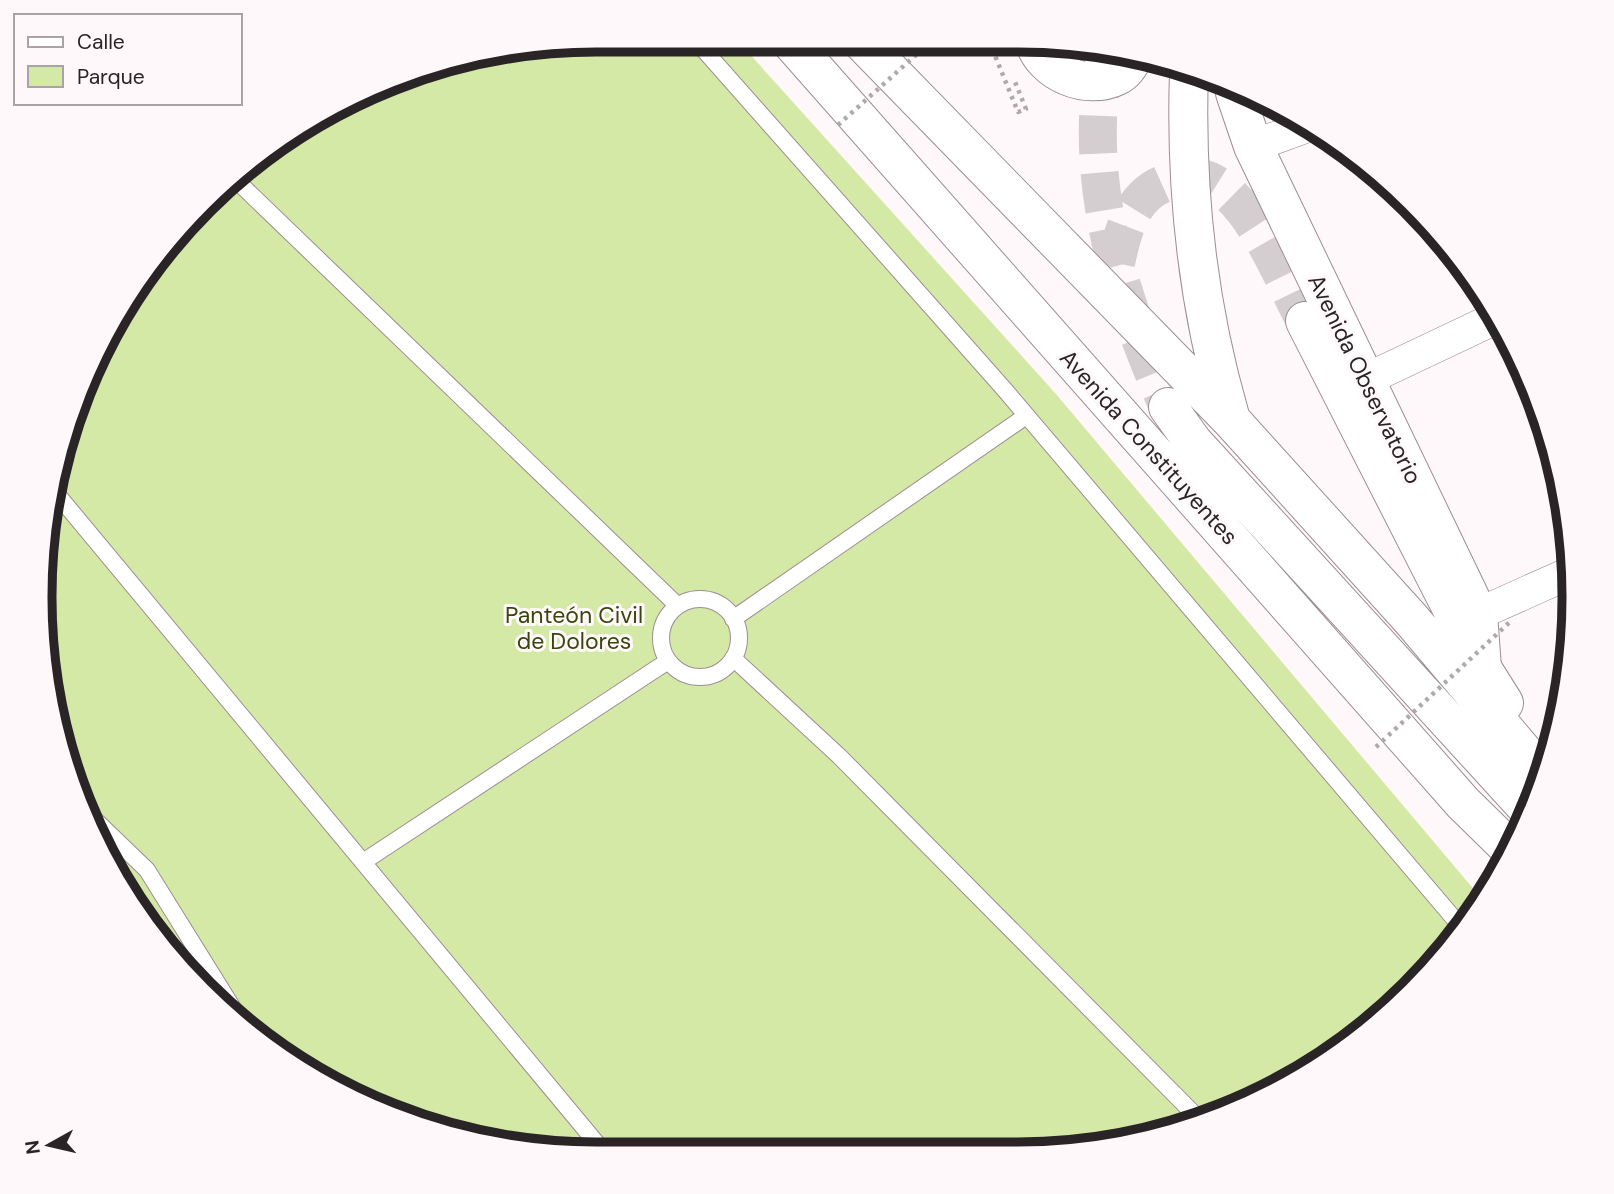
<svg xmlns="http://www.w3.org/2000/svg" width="1614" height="1194" font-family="'DM Sans',sans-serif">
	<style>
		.green { fill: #d5e9a7 }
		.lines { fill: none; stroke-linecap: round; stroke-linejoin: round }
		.highway-tunnel { stroke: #d4ced0; stroke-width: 38; stroke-dasharray: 38 19; stroke-linecap: butt }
		.lane-casing { stroke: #9c8d93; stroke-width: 18 }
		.street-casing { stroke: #9c8d93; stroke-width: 33 }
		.secondary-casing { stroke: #9c8d93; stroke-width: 40 }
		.highway-casing { stroke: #9c8d93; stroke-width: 40 }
		.path { stroke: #afa9ab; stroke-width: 4.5; stroke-dasharray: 3.5 5; stroke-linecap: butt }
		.lane { stroke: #fff; stroke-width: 16 }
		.street { stroke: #fff; stroke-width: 32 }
		.secondary { stroke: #fff; stroke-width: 38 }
		.highway { stroke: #fff; stroke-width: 38 }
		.path-bridge { stroke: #afa9ab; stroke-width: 4.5; stroke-dasharray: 3.5 5; stroke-linecap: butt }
		.labels { text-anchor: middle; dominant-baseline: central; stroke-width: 6; stroke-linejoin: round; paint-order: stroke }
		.street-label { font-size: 23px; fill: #292426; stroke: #fff8fb }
		.park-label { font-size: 23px; fill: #38460a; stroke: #fff8fb }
		.rim { fill: none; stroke: #292426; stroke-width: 9 }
	</style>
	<rect width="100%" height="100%" fill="#fff8fb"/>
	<path class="green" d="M597,40L738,41L1056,394L1482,899L1435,964L1356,1039L1230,1112L1090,1149L560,1153L453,1135L319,1079L230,1016L155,936L70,776L41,634L51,488L98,350L179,230L318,115L453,59Z"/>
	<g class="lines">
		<path class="highway-tunnel" d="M1104,59C1083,183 1118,293 1168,407
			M1116,263C1123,230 1132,194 1168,182C1182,177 1201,175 1214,183C1255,206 1283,280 1305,321"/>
		<defs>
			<path id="lane" d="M696,41L1004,389L1462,928
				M237,181L677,605
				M51,487L604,1152
				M661 638a39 39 0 1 1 78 0a39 39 0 1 1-78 0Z
				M733,619L1026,416
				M733,658L839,756L1200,1120
				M91,816L147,870L244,1026
				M363,862L668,661"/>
			<path id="street" d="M1253,146L1308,126
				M1365,380L1496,318
				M1478,614L1572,572"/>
			<path id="secondary" d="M1034,41C1043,73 1087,91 1117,76C1126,72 1130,63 1135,55
				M1235,93L1253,146L1478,614L1482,668"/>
			<path id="highway" d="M790,41L1463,803L1511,850
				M861,41L1232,421L1411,619L1544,776
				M1104,59L1106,50
				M1189,72C1185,189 1197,303 1230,416
				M1305,321L1482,668L1504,703
				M1168,407L1193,442L1529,810"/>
		</defs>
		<use href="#lane" class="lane-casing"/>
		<use href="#street" class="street-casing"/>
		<use href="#secondary" class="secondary-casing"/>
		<use href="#highway" class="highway-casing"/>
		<path class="path" d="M989,41L1018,112L1026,109L1015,82"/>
		<use href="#lane" class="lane"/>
		<use href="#street" class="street"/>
		<use href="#secondary" class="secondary"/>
		<use href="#highway" class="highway"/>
		<path class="path-bridge" d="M838,125L927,45L937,41
			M1376,747L1512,620"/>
	</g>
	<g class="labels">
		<g class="street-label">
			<text transform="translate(1365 379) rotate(64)">Avenida Observatorio</text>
			<text transform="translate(1149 447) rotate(48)">Avenida Constituyentes</text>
		</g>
		<g class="park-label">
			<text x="574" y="615">Panteón Civil<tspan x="574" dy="26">de Dolores</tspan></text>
		</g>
	</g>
	<path d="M0 0H1614V1194H0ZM596 52H1018A544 544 0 0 1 1562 596V598A544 544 0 0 1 1018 1142H596A544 544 0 0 1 52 598V596A544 544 0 0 1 596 52Z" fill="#fff8fb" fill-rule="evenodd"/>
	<path class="rim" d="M596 52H1018A544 544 0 0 1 1562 596V598A544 544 0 0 1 1018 1142H596A544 544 0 0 1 52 598V596A544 544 0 0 1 596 52Z"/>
	<rect x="14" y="14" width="228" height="91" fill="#fff8fb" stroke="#a9a3a6" stroke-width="2"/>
	<rect x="28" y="37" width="35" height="10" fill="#ffffff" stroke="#a9a3a6" stroke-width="2"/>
	<text x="77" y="49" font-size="21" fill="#292426">Calle</text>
	<rect x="28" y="66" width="35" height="21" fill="#d5e9a7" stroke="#a9a3a6" stroke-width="2"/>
	<text x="77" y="84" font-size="21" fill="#292426">Parque</text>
	<g transform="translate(49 1145) rotate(262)" stroke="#fff8fb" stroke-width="5" paint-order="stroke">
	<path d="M0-5L12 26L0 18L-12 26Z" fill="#292426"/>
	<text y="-10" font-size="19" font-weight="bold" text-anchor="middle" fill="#292426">N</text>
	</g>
</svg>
